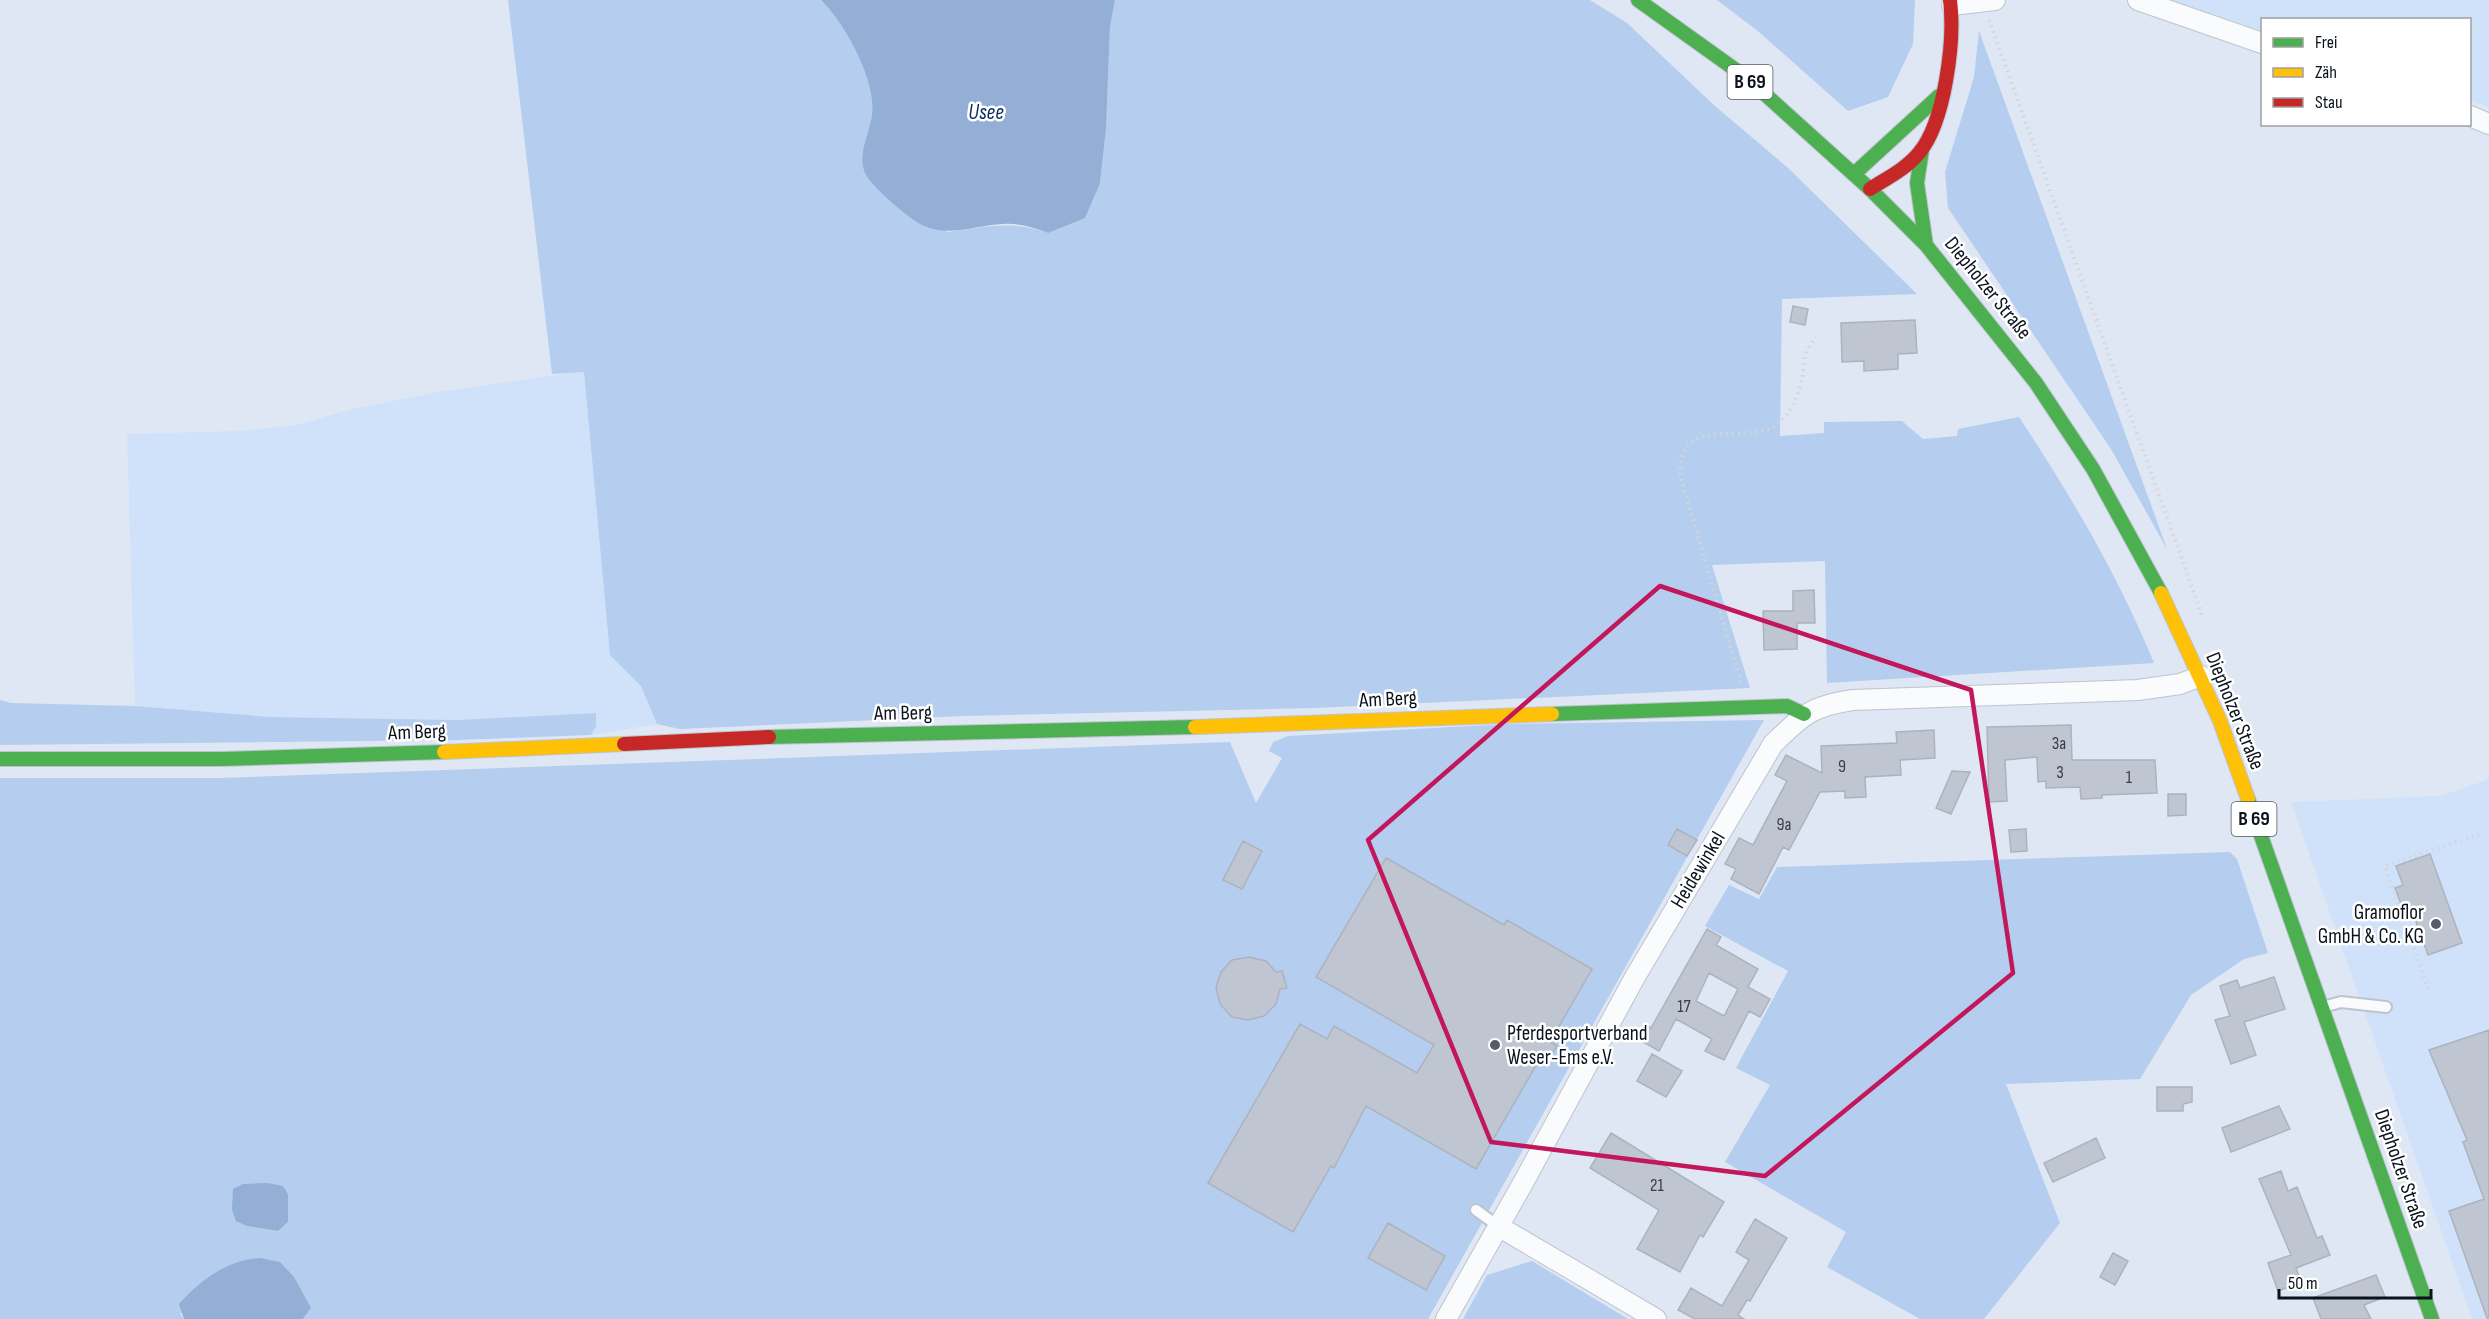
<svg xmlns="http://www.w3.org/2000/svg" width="2489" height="1319" font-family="'Sofia Sans Condensed',sans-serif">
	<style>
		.built { fill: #d0e2fa }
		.green { fill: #b5cdee; fill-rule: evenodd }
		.water { fill: #94afd5 }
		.building { fill: #bfc6d1; stroke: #acb3be; stroke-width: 1.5; fill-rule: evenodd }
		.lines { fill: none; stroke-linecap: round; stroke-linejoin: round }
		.lane-casing { stroke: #bdc4cf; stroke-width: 14 }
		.street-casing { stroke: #bdc4cf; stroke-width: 22 }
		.fast-casing { stroke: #bdc4cf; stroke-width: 16 }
		.slow-casing { stroke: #bdc4cf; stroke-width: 16 }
		.jam-casing { stroke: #bdc4cf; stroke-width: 16 }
		.path { stroke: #d3d5da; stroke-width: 4; stroke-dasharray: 1.5 4.5; stroke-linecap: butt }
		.lane { stroke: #fafbfd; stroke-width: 10 }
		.street { stroke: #fafbfd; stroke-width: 20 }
		.fast { stroke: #4caf50; stroke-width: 14 }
		.slow { stroke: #ffc107; stroke-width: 14 }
		.jam { stroke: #c62828; stroke-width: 14 }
		.marked { fill: none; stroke: #c2185b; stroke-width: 4.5; stroke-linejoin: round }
		.poi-dot { fill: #555d67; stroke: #fff; stroke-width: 2 }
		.labels { text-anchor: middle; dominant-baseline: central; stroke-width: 5; stroke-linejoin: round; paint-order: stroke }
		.number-label { font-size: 18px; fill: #383f48 }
		.shield { fill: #fff; stroke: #54595f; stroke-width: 1.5 }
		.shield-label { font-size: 20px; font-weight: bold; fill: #0b121b }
		.street-label { font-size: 21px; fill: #0b121b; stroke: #fff }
		.poi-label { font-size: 21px; fill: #0b121b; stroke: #fff; text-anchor: end }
		.water-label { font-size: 22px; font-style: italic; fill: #082c59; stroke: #fff }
	</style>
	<rect width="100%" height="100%" fill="#dfe7f4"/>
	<path class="built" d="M2171,0H2489V107L2470,101V20H2262V31Z
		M584,371L610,655L641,686L657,724L591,735L596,713L457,720L270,717L135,706L127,434L240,431L296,425L352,409L438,392Z
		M2489,779V1319H2472L2291,802L2440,796Z"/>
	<path class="green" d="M508,0H821C846,23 875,78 872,113C871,127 866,141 863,155L948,232C984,227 1014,220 1048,233L1100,183L1106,129L1110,27L1115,0H1590L1627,23L1715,106L1787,167L1917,294L1782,299L1780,436L1824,433V422L1902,421L1923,439L1957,436L1958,429L2019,417C2072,498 2117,573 2154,663L1827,683L1825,561L1712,565L1750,688L1315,708L964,716L680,729L657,724L641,686L610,655L584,372L552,374Z
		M1717,0H1915L1913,44L1888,97L1848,111L1759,32Z
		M1979,31L2167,549L2111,449L1948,208L1945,172L1974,77Z
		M0,700L11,703L135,706L270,717L457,720L596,713V726L591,735L457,740L0,745Z
		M1764,720L1428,1319H303L311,1308L180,1313L184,1319H0V778H221L1230,742L1256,803L1282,758L1269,751L1273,742L1288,736L1506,724ZM283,1187L288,1194V1222L278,1231L247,1226Z
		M2230,852L2237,859L2268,953L2244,959L2191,995L2140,1079L2006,1084L2060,1223L1984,1319H1920L1827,1267L1846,1232L1725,1162L1770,1085L1736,1068L1788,971L1705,926L1729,885L1759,899L1777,867Z
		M1532,1261L1628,1319H1463L1487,1275Z"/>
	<path class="water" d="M821,0H1115L1110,27L1106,129L1100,183L1085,218L1048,233C1033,227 1019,223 1003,224C976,225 949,238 922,225C909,219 870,185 865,173C857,154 870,133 872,114C876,80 845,23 821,0Z
		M267,1183L283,1186L288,1194V1222L278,1231L247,1226L236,1221L232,1210L233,1189L243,1184Z
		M260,1258L280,1262L294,1277L311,1308L303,1319H184L179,1304C200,1280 228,1260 260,1258Z"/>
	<path class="building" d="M1793,306L1808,309L1805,325L1790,322Z
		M1915,320L1917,353L1898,354V369L1864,371V361L1842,362L1841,323Z
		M1814,590L1815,623H1797V649L1764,650L1763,611H1793V591Z
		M2071,725L2072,760H2155L2157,793L2102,795V798L2081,799L2080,787L2046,788V781L2038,782L2037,757L2005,760L2007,801L1989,802L1987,727Z
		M1934,730L1935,758L1900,760L1901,775L1865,777L1866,797L1845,798V791L1820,792L1789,850L1783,847L1759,894L1731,879L1736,869L1725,864L1739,838L1753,845L1787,781L1775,775L1786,755L1822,773L1821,746L1897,743L1896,732Z
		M1952,771L1970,772L1951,814L1936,808Z
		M2168,794H2186V815L2168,816Z
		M1677,829L1697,840L1687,856L1668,845Z
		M2026,829L2027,851L2011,852L2009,830Z
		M1243,841L1262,851L1242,889L1223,880Z
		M2430,854L2462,943L2428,955L2409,902L2401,904L2395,888L2403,885L2396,866Z
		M1386,858L1504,925L1507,920L1592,969L1550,1042L1557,1046L1545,1066L1538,1062L1476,1169L1366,1106L1334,1168L1331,1166L1293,1232L1208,1183L1300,1024L1327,1039L1334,1026L1417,1073L1434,1045L1316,977Z
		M1707,929L1721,937L1716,945L1758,969L1748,987L1770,999L1760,1017L1749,1011L1724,1060L1705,1051L1712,1039L1676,1019L1659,1051L1636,1038L1644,1024L1651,1028ZM1709,973L1738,989L1724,1016L1696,1001Z
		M1249,957L1266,961L1276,972L1282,971L1287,988L1280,989L1276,1004L1264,1016L1248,1020L1232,1017L1220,1004L1216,987L1221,972L1232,960Z
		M2274,977L2285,1009L2244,1022L2256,1055L2231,1064L2215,1020L2230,1016L2220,986L2237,980L2240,988Z
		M2489,1030V1318H2487L2449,1211L2484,1199L2463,1142L2467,1140L2429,1050Z
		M1652,1054L1682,1071L1666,1097L1637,1081Z
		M2157,1087H2192V1102L2183,1104V1111H2157Z
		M2279,1106L2290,1129L2231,1152L2222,1128Z
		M1611,1133L1724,1202L1703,1237L1700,1235L1680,1272L1637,1249L1659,1210L1590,1168Z
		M2096,1138L2105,1158L2053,1182L2044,1163Z
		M2281,1171L2288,1191L2297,1187L2317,1238L2322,1236L2330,1255L2296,1268L2301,1282L2278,1291L2268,1263L2291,1255L2259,1179Z
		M1755,1219L1787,1238L1750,1301L1747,1300L1738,1315L1744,1319H1695L1678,1310L1691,1288L1722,1306L1749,1260L1736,1252Z
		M1388,1223L1445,1256L1426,1290L1368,1258Z
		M2113,1253L2128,1261L2115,1285L2100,1277Z
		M2376,1275L2385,1297L2364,1305L2371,1319H2321L2313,1298Z"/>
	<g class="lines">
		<defs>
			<path id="lane" d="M2323,1007L2341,1002L2386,1007
				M1476,1210L1498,1226"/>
			<path id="street" d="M2138,0L2262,43
				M1952,5L1995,0
				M2470,116L2489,124
				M1498,1226L1656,1319
				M1446,1319L1523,1183L1635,977L1773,744C1803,715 1811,706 1853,700L2138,690L2180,684L2201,676"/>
			<path id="fast" d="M1638,0L1747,78L1870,189L1926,245L2036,383L2093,469L2161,593
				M1922,150L1917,183L1926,245
				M1854,174L1939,96
				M1552,714L1787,706L1804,714
				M769,737L1195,727
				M0,759H222L444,752
				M2248,799L2432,1319"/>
			<path id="slow" d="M2161,593L2220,721L2248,799
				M1195,727L1552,714
				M444,752L624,744"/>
			<path id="jam" d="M1870,189C1887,178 1906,169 1919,153C1945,122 1955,40 1950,0
				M624,744L769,737"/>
		</defs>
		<use href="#lane" class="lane-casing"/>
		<use href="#street" class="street-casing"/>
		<use href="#fast" class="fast-casing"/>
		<use href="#slow" class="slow-casing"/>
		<use href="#jam" class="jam-casing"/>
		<path class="path" d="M1989,20L2203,618
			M1741,682L1680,475C1679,416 1735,442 1769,429C1787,423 1798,397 1802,380C1804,371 1803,361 1806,353C1809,347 1813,342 1816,337
			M2428,989L2385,866L2480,834"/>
		<use href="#lane" class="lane"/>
		<use href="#street" class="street"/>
		<use href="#fast" class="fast"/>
		<use href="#slow" class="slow"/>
		<use href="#jam" class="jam"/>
	</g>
	<path class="marked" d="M1660,586L1971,690L2013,973L1765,1176L1491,1142L1368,840Z"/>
	<g class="poi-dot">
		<circle cx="2436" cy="924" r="6"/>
		<circle cx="1495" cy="1045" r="6"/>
	</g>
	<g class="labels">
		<g class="number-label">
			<text x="2059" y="743">3a</text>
			<text x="1842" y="766">9</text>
			<text x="2060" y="772">3</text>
			<text x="2129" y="777">1</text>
			<text x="1784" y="824">9a</text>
			<text x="1684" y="1006">17</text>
			<text x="1657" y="1185">21</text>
		</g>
		<g class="shield">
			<rect x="1727.5" y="65" width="45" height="34" rx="4.5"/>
			<rect x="2231.5" y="802" width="45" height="34" rx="4.5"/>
		</g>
		<g class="shield-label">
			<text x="1750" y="82">B 69</text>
			<text x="2254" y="819">B 69</text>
		</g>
		<g class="street-label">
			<text transform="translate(1988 288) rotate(51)">Diepholzer Straße</text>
			<text transform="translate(1388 699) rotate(-3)">Am Berg</text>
			<text transform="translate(2235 711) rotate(68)">Diepholzer Straße</text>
			<text transform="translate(903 713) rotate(-1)">Am Berg</text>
			<text transform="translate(417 732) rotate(-2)">Am Berg</text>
			<text transform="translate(1698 870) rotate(-59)">Heidewinkel</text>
			<text transform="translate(2401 1169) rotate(71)">Diepholzer Straße</text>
		</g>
		<g class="poi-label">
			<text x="2424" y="912">Gramoflor<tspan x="2424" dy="24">GmbH &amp; Co. KG</tspan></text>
			<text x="1507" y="1033" text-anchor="start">Pferdesportverband<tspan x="1507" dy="24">Weser-Ems e.V.</tspan></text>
		</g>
		<g class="water-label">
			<text x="986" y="112">Usee</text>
		</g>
	</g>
	<rect x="2261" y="18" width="210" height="108" fill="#ffffff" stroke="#9da0a4" stroke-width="1.5"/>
	<rect x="2273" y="38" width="30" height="9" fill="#4caf50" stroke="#9da0a4" stroke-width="1.5"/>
	<text x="2315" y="48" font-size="18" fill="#0b121b">Frei</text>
	<rect x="2273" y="68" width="30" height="9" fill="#ffc107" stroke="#9da0a4" stroke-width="1.5"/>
	<text x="2315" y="78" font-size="18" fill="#0b121b">Zäh</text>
	<rect x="2273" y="98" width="30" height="9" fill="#c62828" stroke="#9da0a4" stroke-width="1.5"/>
	<text x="2315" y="108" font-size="18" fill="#0b121b">Stau</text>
	<path d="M2279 1289v9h152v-9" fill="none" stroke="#0b121b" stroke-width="3"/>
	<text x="2288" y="1289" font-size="18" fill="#0b121b" stroke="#ffffff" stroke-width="4.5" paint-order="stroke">50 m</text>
</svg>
